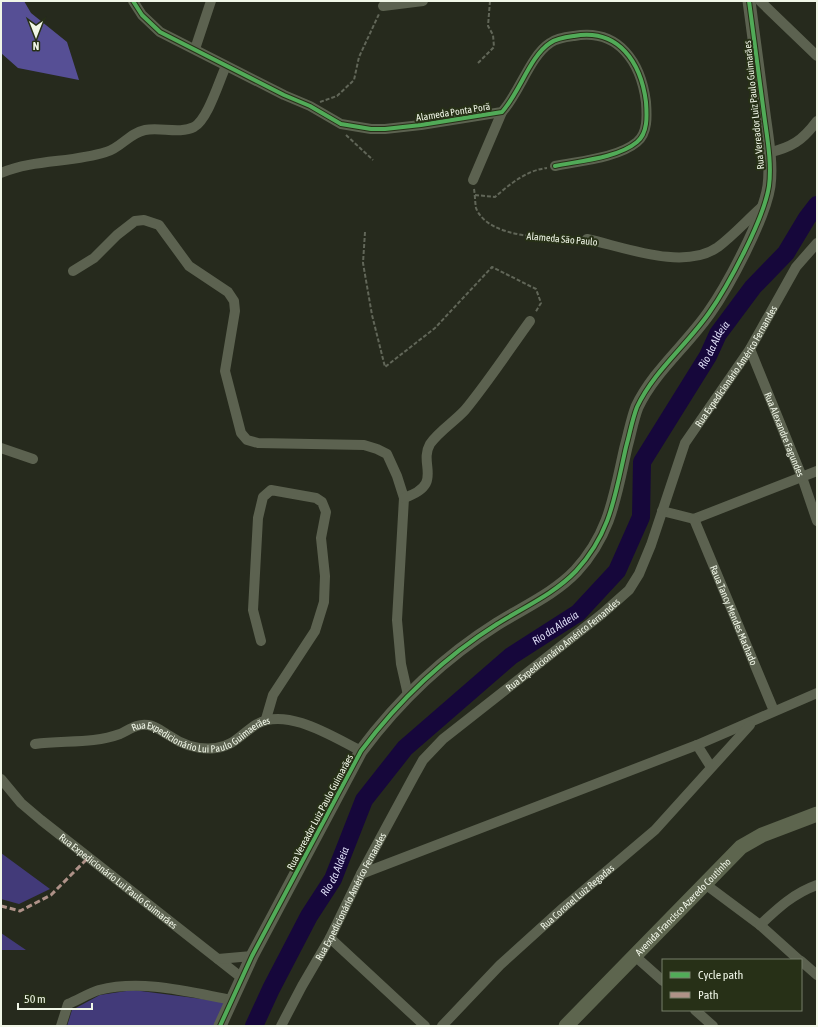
<svg xmlns="http://www.w3.org/2000/svg" width="818" height="1027" font-family="'Asap Condensed',sans-serif">
	<style>
		.green { fill: #423a79 }
		.forest { fill: #564f95 }
		.lines { fill: none; stroke-linecap: round; stroke-linejoin: round }
		.river { stroke: #16073b; stroke-width: 18 }
		.path { stroke: #616658; stroke-width: 2; stroke-dasharray: 4 2; stroke-linecap: butt }
		.minor { stroke: #5c6250; stroke-width: 10 }
		.tertiary { stroke: #5c6250; stroke-width: 13 }
		.secondary { stroke: #5d654e; stroke-width: 15 }
		.quiet { stroke: #af9288; stroke-width: 3; stroke-dasharray: 6 3; stroke-linecap: butt }
		.cycleway-casing { stroke: #273017; stroke-width: 6 }
		.cycleway { stroke: #51ab58; stroke-width: 4 }
		.labels { text-anchor: middle; dominant-baseline: central; stroke-width: 4; stroke-linejoin: round; paint-order: stroke }
		.street-label { font-size: 10px; fill: #f0f6e7; stroke: #273017 }
		.water-label { font-size: 11px; font-style: italic; fill: #dedef6; stroke: #273017 }
	</style>
	<rect width="100%" height="100%" fill="#262a1d"/>
	<path class="green" d="M1,853L50,889L19,904L1,899Z
		M1,933L26,950H1Z
		M133,990L225,1002L214,1026H67L72,1010L100,995Z"/>
	<path class="forest" d="M1,1H24L31,13L67,42L79,80L18,68L1,53Z"/>
	<g class="lines">
		<path class="river" id="s1" d="M254,1026L271,989L309,916L333,879L364,800L405,748L511,656L578,613L617,571L641,517L642,462L708,356L718,334L753,287L786,253L807,218L817,205"/>
		<path class="path" d="M478,63L494,47L493,35L488,26L490,1
			M320,102L337,96L354,80L359,57L379,14
			M346,135L373,160
			M474,189C475,195 475,202 476,208C488,239 550,238 577,239
			M475,195L495,197C510,184 527,170 547,168
			M365,232L363,263L372,315L385,367L435,328L492,267L536,289L541,303L535,313"/>
		<g class="minor">
			<path d="M133,1L142,15L160,32L284,95L310,106L341,124L371,129H385L421,125L502,112C520,92 530,56 550,43C557,38 566,37 574,36C619,28 641,63 646,102C647,116 648,133 637,142C618,158 579,161 555,166"/>
			<path d="M760,1L817,56"/>
			<path d="M383,6L423,1"/>
			<path d="M195,49L211,1"/>
			<path d="M768,153C792,147 802,141 817,121"/>
			<path d="M1,173C34,159 72,163 106,152C121,148 129,133 145,130C160,127 180,134 194,127C208,119 219,81 226,66"/>
			<path d="M473,180L502,112"/>
			<path d="M587,239C624,247 684,271 718,247C734,235 749,218 764,205"/>
			<path d="M73,271L94,258L117,235L135,221L144,220L159,225L189,266L228,292L234,301L235,311L225,371L241,433L247,440L258,443L364,445L377,449L387,454L397,476L404,498L397,620L401,664L408,695"/>
			<path id="s2" d="M750,349L802,477L817,521"/>
			<path d="M1,448L33,459"/>
			<path d="M404,498C445,484 418,465 430,444C439,431 454,422 465,410C488,382 509,350 530,321"/>
			<path d="M662,511L694,519L817,471"/>
			<path id="s3" d="M694,519L774,711"/>
			<path d="M261,641L253,610L258,518L263,497L271,490L316,498L322,502L326,512L321,538L325,576L324,602L315,631L273,695L266,719"/>
			<path id="s4" d="M35,744C63,740 93,744 120,734C129,730 137,723 148,725C156,726 163,732 170,736C183,745 199,750 216,748C234,746 242,733 257,724C287,707 333,737 361,751"/>
			<path d="M697,745L711,767"/>
			<path id="s5" d="M1,779L21,803L41,820L242,978"/>
			<path d="M361,874L697,745L817,693"/>
			<path d="M705,884L760,925L799,960"/>
			<path d="M760,925C778,908 794,893 817,885"/>
			<path d="M330,938L425,1026"/>
			<path d="M636,957L663,981"/>
			<path d="M218,959L252,956"/>
			<path d="M801,961L817,975"/>
			<path d="M695,1010L713,1026"/>
			<path d="M61,1026L68,1004C78,1000 89,993 99,990C142,979 189,992 232,1000"/>
			<path id="s6" d="M281,1026L302,986L330,938L361,874L414,776L423,760L443,739L602,614L629,590L639,574L651,545L685,443L750,349L796,267L817,243"/>
			<path id="s7" d="M442,1026L500,965L563,908L655,830L750,725"/>
		</g>
		<path class="tertiary" d="M220,1026L252,956L361,751C399,700 443,658 497,624C524,607 554,594 576,571C611,533 615,495 626,447C630,433 632,420 637,407C654,371 686,346 709,313C728,286 764,219 769,186C772,163 767,137 764,114C759,76 754,39 749,1"/>
		<path class="secondary" id="s8" d="M566,1026L741,847L762,835L817,814"/>
		<path class="quiet" d="M1,906L20,911L51,895L89,857"/>
		<defs>
			<path id="cycleway" d="M133,1L142,15L160,32L284,95L310,106L341,124L371,129H385L421,125L502,112C520,92 530,56 550,43C557,38 566,37 574,36C619,28 641,63 646,102C647,116 648,133 637,142C618,158 579,161 555,166
				M220,1026L252,956L361,751C399,700 443,658 497,624C524,607 554,594 576,571C611,533 615,495 626,447C630,433 632,420 637,407C654,371 686,346 709,313C728,286 764,219 769,186C772,163 767,137 764,114C759,76 754,39 749,1"/>
		</defs>
		<use href="#cycleway" class="cycleway-casing"/>
		<use href="#cycleway" class="cycleway"/>
	</g>
	<g class="labels">
		<g class="street-label">
			<text transform="translate(754 105) rotate(-96)">Rua Vereador Luiz Paulo Guimarães</text>
			<text transform="translate(453 112) rotate(-9)">Alameda Ponta Porã</text>
			<text transform="translate(562 239) rotate(5)">Alameda São Paulo</text>
			<text stroke="none"><textPath href="#s6" startOffset="819">Rua Expedicionário Américo Fernandes</textPath></text>
			<text stroke="none"><textPath href="#s2" startOffset="92">Rua Alexandre Fagundes</textPath></text>
			<text stroke="none"><textPath href="#s3" startOffset="104">Raua Tancy Mendes Machado</textPath></text>
			<text stroke="none"><textPath href="#s6" startOffset="483">Rua Expedicionário Américo Fernandes</textPath></text>
			<text stroke="none"><textPath href="#s4" startOffset="175">Rua Expedicionário Lui Paulo Guimaerães</textPath></text>
			<text transform="translate(320 812) rotate(-62)">Rua Vereador Luiz Paulo Guimarães</text>
			<text stroke="none"><textPath href="#s5" startOffset="156">Rua Expedicionário Lui Paulo Guimarães</textPath></text>
			<text stroke="none"><textPath href="#s6" startOffset="147">Rua Expedicionário Américo Fernandes</textPath></text>
			<text stroke="none"><textPath href="#s7" startOffset="187">Rua Coronel Luiz Regadas</textPath></text>
			<text stroke="none"><textPath href="#s8" startOffset="167">Avenida Francisco Azeredo Coutinho</textPath></text>
		</g>
		<g class="water-label">
			<text stroke="none"><textPath href="#s1" startOffset="847">Rio da Aldeia</textPath></text>
			<text stroke="none"><textPath href="#s1" startOffset="511">Rio da Aldeia</textPath></text>
			<text stroke="none"><textPath href="#s1" startOffset="175">Rio da Aldeia</textPath></text>
		</g>
	</g>
	<rect width="818" height="1027" fill="none" stroke="#f0f6e7" stroke-width="4"/>
	<rect x="662" y="959" width="140" height="52" fill="#273017" stroke="#777f6a"/>
	<rect x="670" y="972" width="20" height="6" fill="#51ab58" stroke="#777f6a"/>
	<text x="698" y="979" font-size="12" fill="#f0f6e7">Cycle path</text>
	<rect x="670" y="992" width="20" height="6" fill="#af9288" stroke="#777f6a"/>
	<text x="698" y="999" font-size="12" fill="#f0f6e7">Path</text>
	<g transform="translate(36 36) rotate(180)" stroke="#273017" stroke-width="3" paint-order="stroke">
	<path d="M0-3L7 15L0 10L-7 15Z" fill="#f0f6e7"/>
	<text y="-6" font-size="11" font-weight="bold" text-anchor="middle" fill="#f0f6e7">N</text>
	</g>
	<path d="M18 1003v6h74v-6" fill="none" stroke="#f0f6e7" stroke-width="2"/>
	<text x="24" y="1003" font-size="12" fill="#f0f6e7" stroke="#273017" stroke-width="3" paint-order="stroke">50 m</text>
</svg>
